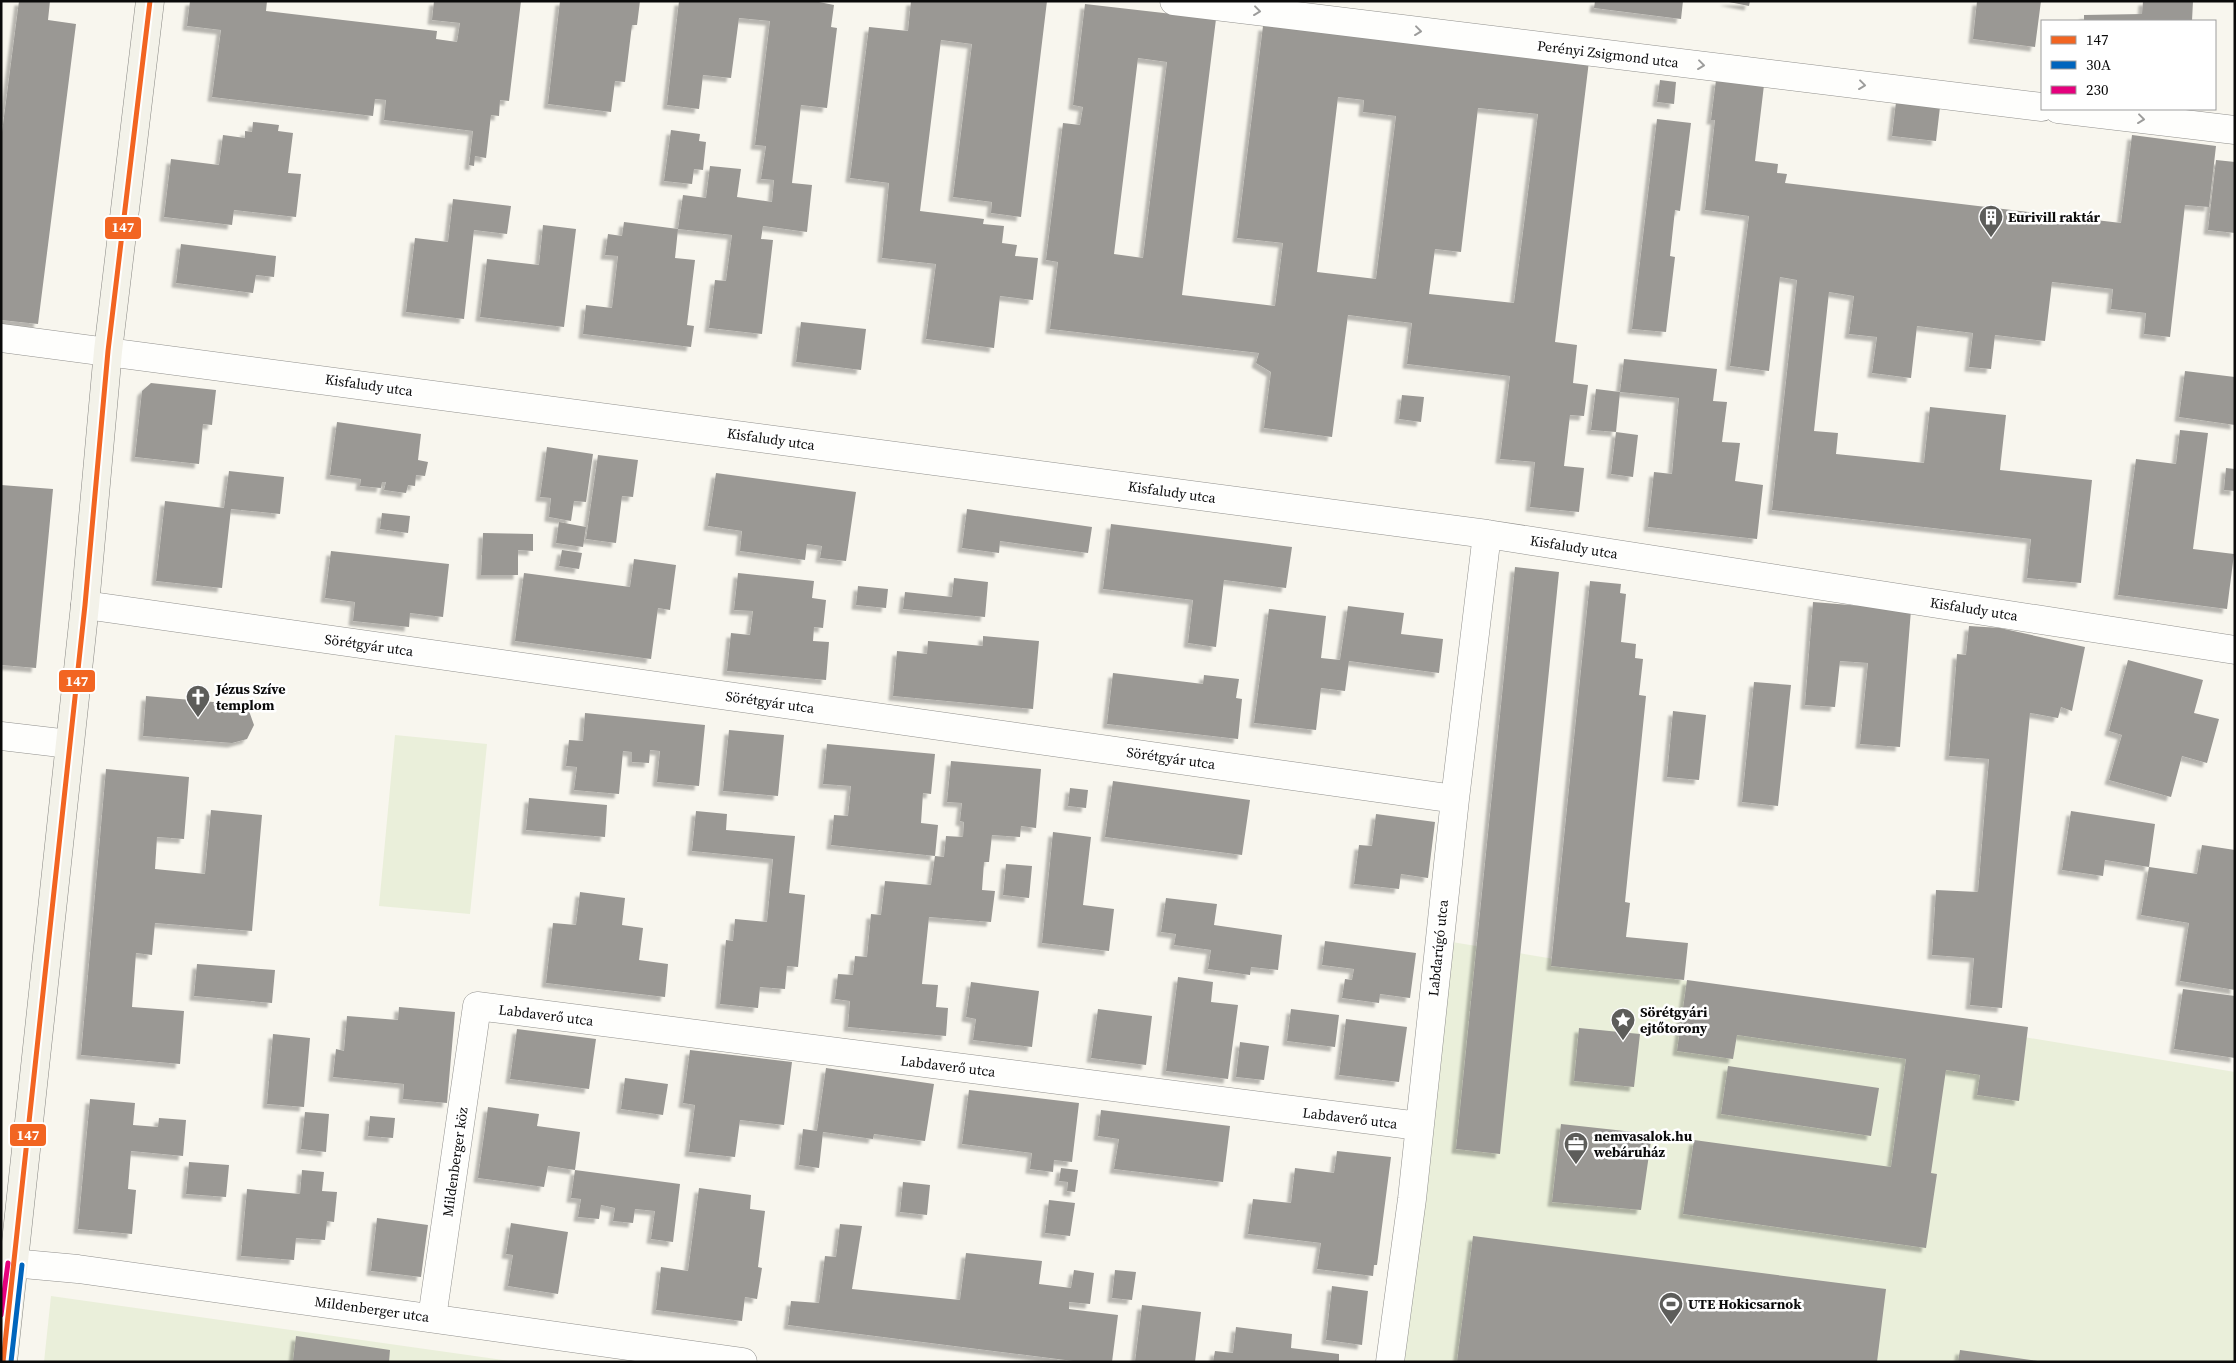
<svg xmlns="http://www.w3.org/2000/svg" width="2236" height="1363" font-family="'Source Serif 4',serif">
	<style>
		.pitch { fill: #eaefda }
		.building { fill: #9a9894; fill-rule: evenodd; filter: url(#shadow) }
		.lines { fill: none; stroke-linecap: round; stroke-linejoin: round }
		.street-casing { stroke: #91908d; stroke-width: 29 }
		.secondary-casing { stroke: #888783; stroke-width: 29 }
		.street { stroke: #fefefc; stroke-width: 28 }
		.secondary { stroke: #f3f2e9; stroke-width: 28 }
		.bus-1-casing { stroke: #fff; stroke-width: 9 }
		.bus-2-casing { stroke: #fff; stroke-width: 9 }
		.bus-3-casing { stroke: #fff; stroke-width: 9 }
		.bus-1 { stroke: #f26522; stroke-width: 5 }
		.bus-2 { stroke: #0065bd; stroke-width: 5 }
		.bus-3 { stroke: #e5007d; stroke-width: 5 }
		.oneway { stroke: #9c9c9b }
		.labels { text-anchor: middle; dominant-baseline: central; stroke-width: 5; stroke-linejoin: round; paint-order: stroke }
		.street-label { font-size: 14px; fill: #0a0a0a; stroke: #fff }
		.poi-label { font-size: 14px; font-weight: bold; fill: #0a0a0a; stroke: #fff; text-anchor: start }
		.line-badge { stroke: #fff; stroke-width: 2 }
		.badge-label { font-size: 14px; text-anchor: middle; font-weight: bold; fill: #fff }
	</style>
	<defs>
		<filter id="shadow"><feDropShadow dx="-4.5" dy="4.5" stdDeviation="1" flood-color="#0004"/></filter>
	</defs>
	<rect width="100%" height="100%" fill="#f8f6ee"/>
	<path class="pitch" d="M395,735L487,744L470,914L379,906Z
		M1452,942L2235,1072V1362H1400Z
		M51,1296L517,1362H44Z"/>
	<path class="building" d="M19,1H50L48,20L76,24L38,324L1,320V140Z
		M190,1H267L266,11L437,31L436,39L457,42L460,23L432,20L434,1H521L509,101L500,100L499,116L491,115L486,158L475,156L474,166L469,165L473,131L384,120L386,100L375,99L373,116L212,97L221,30L187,26Z
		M560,1H640L637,25H632L625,82L615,81L611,112L548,104Z
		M679,1H814L834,5L831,27L837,28L827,108L801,105L792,183L812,185L807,232L763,226L761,239L773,240L762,334L709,328L715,280L726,281L732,235L678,229L683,195L706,198L710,166L741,169L737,197L772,202L774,180L761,179L766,146L755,145L770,21L739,18L731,78L703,75L699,109L667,105Z
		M911,1H1047L1021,217L991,213L992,202L953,197L972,44L941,40L920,211L984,219L983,224L1004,226L1002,243L1017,245L1015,256L1038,258L1033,300L1000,296L994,348L926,339L936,264L882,258L889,183L850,178L869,27L908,31Z
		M1595,1H1683L1681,19L1594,8Z
		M1724,1H1750L1749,6Z
		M1977,1H2041L2035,47L1973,39Z
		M2143,1H2193L2192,21H2084V15L2142,14Z
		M1085,4L1216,19L1182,295L1275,306L1283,243L1237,238L1263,26L1309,31V28L1589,61L1555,342L1577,345L1573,383L1588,385L1584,416L1570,415L1564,466L1584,468L1579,512L1530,507L1535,462L1500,459L1510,376L1407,364L1412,323L1348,315L1332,437L1264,428L1271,372L1256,363L1259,353L1050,329L1058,262L1046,260L1063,123L1080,125L1083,107L1073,105ZM1138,58L1167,62L1143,258L1114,254ZM1338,97L1364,100L1363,112L1396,116L1376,279L1317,272ZM1478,108L1538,114L1514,303L1429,294L1435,249L1461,252Z
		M1660,80L1676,82L1674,104L1657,102Z
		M1716,80L1764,85L1755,161L1778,164L1777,173L1787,174L1785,183L2121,223L2132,135L2216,146L2209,207L2185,205L2170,337L2144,334L2146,313L2111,309L2113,289L2052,282L2045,341L1995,335L1991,369L1969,367L1973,333L1917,326L1911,378L1872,373L1877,337L1849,334L1854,296L1829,292L1814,431L1838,433L1836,454L1924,463L1930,407L2006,415L2000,470L2092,480L2081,583L2027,578L2031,539L1772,510L1797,280L1780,277L1769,371L1730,366L1749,216L1705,210L1715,120H1711Z
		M1896,102L1940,107L1936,141L1892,136Z
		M1657,119L1691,123L1680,211L1675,210L1670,256L1675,257L1666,332L1632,329Z
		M253,122L279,125L278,131L293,133L288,173L301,174L296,217L234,210L232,225L164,217L171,159L219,165L223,135L245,138V131L252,132Z
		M671,130L700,134L699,141L706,142L703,170L694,169L692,184L664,181Z
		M2216,160L2235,162V233L2208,230Z
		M453,199L511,206L507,234L474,230L464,319L406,312L415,238L448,242Z
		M624,222L678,229L675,258L695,260L687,325L694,326L691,347L583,334L586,305L612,308L618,256L605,255L608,234L622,236Z
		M543,225L576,229L564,327L480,317L487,259L539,265Z
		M181,244L276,256L274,277L256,275L253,293L176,283Z
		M801,322L866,329L861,370L796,362Z
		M1624,359L1717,369L1713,401L1727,402L1722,442L1740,443L1735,481L1763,485L1757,539L1648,527L1654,472L1672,474L1679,398L1620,392Z
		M2185,371L2235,377V425L2179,417Z
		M151,383L216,390L212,425L203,424L199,464L135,457L142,391Z
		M1596,389L1620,392L1616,432L1591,430Z
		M1402,395L1424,397L1421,422L1399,419Z
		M337,422L421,434L418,460L428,462L425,476L416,475L415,486L408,485L406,493L384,490L386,482H382L381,488L360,486L361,479L330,475Z
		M2180,430L2208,433L2193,549L2234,554L2227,609L2118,595L2136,459L2176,464Z
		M1616,432L1638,435L1633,477L1611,474Z
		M547,447L593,454L586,502L574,501L571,521L549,517L551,498L540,497Z
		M598,455L638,460L633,497L622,496L616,543L586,539Z
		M2226,468L2235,469V491L2224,490Z
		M229,471L284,477L280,514L231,509L222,588L156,581L165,501L224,508Z
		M716,473L856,492L846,561L820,558L822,546L807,544L805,560L740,551L742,531L708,526Z
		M1,485L53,489L36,668L1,665Z
		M967,509L1092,527L1088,553L1000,541L999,553L962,548Z
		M382,513L410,516L408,533L380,529Z
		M559,522L586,527L583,547L556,543Z
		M1111,524L1292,547L1286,588L1224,580L1216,647L1188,643L1193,600L1103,589Z
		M483,533L533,534V551L518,550V575H481Z
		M562,550L582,553L579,569L559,566Z
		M331,551L449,564L443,617L410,613L409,627L353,621L355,602L325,598Z
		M634,559L676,565L670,610L658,608L651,659L515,641L524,573L630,587Z
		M1515,567L1559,572L1500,1154L1456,1149Z
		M738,573L814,581L812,598L826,600L823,628L814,627L813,641L829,642L826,680L727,671L731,633L750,635L753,611L734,610Z
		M954,578L988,582L985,617L903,609L905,592L952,597Z
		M1590,581L1621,584L1620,593L1626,594L1621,642L1636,644L1635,658L1643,659L1639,695L1646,696L1625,902L1630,903L1626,937L1688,943L1684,980L1551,966Z
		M858,586L888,589L886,608L856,605Z
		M1813,602L1911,610L1900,747L1860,744L1868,663L1840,661L1835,707L1805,705Z
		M1348,606L1404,613L1401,634L1443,639L1439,673L1349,661L1345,691L1321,688L1316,730L1254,723L1269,609L1326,616L1321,658L1340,660Z
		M1969,626L2000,628L2085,647L2072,711L2061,707L2058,718L2030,713L2002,1008L1970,1005L1974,958L1932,955L1936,890L1978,892L1989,759L1949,756L1957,654L1966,655Z
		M983,636L1039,641L1033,709L893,696L897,651L927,654L928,641L983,646Z
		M2128,660L2203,680L2194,713L2219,719L2207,763L2182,756L2171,797L2109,780L2122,735L2109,731Z
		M1113,673L1203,684L1204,675L1239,679L1236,698L1242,699L1238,739L1107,724Z
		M1754,682L1791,685L1778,806L1742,802Z
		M146,696L236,704L249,711L254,725L247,739L232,743L143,736Z
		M1673,711L1706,715L1699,780L1667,777Z
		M585,713L705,725L699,786L657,782L660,751L650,750L649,763L632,762V752L623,751L619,794L574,790L577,767L566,766L569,740L583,741Z
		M729,730L784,735L778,796L723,791Z
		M827,744L935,754L931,794L923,793L921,823L938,825L935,856L831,845L834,815L848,816L851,786L823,784Z
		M951,761L1041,769L1036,828L1021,826L1020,837L992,835L989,862H984L982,890L995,891L991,922L929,917L922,984L938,985L936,1007L948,1008L946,1036L848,1027L850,1001L835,999L838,974L853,975L855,956L867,957L871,914L881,915L885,881L931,885L935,856L944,857L946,836L963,837L964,822L960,821L962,803L947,802Z
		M106,769L189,777L184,839L157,837L155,869L205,874L211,810L262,815L252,931L155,923L152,955L136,953L132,1007L184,1011L180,1064L81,1055Z
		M1113,781L1250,800L1242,855L1105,837Z
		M1070,788L1088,790L1086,808L1068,806Z
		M529,798L607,805L605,837L526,830Z
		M696,811L727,814L726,830L795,836L789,893L805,895L798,967L787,966L785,989L760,987L758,1008L720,1004L726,940L733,941L735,919L767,922L773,859L692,851Z
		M2071,811L2155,824L2149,867L2105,860L2103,876L2062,870Z
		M1376,814L1435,822L1428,878L1401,874L1399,889L1354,884L1359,845L1372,846Z
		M1053,832L1091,837L1083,905L1114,909L1109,951L1042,943Z
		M2202,845L2235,850V990L2180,981L2189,923L2141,915L2149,867L2197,874Z
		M1006,864L1032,866L1029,898L1003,895Z
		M580,892L625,898L622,925L643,928L639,960L668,964L665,997L546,983L553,923L576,925Z
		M1166,898L1217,904L1214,925L1282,935L1278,970L1251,967L1250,975L1208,969L1211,950L1174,945L1176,934L1161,932Z
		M1325,941L1416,953L1410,998L1380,994L1379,1003L1342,998L1345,979L1352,980L1354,969L1322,965Z
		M197,964L275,970L272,1003L194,996Z
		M1178,977L1213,982L1211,1002L1238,1005L1228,1079L1166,1071Z
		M1687,980L2028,1027L2019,1101L1977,1095L1980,1075L1946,1070L1931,1173L1937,1174L1926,1248L1683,1214L1694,1140L1891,1167L1906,1059L1737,1035L1733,1059L1677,1051Z
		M971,982L1039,991L1032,1047L973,1040L976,1019L966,1017Z
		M2183,989L2235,996V1058L2174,1049Z
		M399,1007L455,1012L447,1103L403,1099L404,1084L333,1077L336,1049L344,1051L347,1016L398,1020Z
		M1098,1009L1152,1016L1146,1065L1091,1058Z
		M1291,1009L1339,1015L1335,1047L1287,1041Z
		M1346,1019L1407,1027L1399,1082L1339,1075Z
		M1579,1028L1640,1034L1634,1087L1574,1081Z
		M517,1029L596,1039L589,1089L510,1079Z
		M273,1034L310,1038L304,1107L267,1104Z
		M1240,1042L1269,1046L1264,1080L1236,1077Z
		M690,1050L792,1062L784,1125L740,1120L735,1157L689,1152L695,1105L683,1103Z
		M1728,1066L1879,1088L1871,1136L1721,1114Z
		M826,1068L934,1084L925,1141L874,1134L873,1139L823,1132L819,1168L799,1165L803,1129L817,1131Z
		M625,1078L668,1084L663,1115L621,1109Z
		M969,1090L1079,1103L1072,1162L1054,1160L1053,1172L1030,1169L1032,1153L962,1144Z
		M90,1099L135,1103L133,1125L158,1127L159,1118L186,1120L183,1156L131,1151L128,1189L136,1190L132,1234L78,1229Z
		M488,1107L539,1114L537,1126L580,1132L575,1170L548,1166L544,1187L478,1178Z
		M1101,1110L1230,1126L1223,1182L1114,1169L1119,1139L1098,1136Z
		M305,1112L329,1114L326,1152L301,1149Z
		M370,1116L395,1118L393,1138L368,1136Z
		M1561,1124L1652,1134L1641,1210L1552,1202Z
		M1337,1151L1391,1157L1377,1265H1374L1373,1276L1317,1269L1321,1243L1248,1234L1253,1199L1291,1203L1295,1168L1334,1173Z
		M189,1162L229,1165L226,1197L186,1194Z
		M1061,1168L1078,1170L1075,1192L1067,1191L1068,1182L1059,1181Z
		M302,1170L324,1172L322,1191L337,1192L334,1222L327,1221L325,1240L296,1238L294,1260L241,1256L247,1189L300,1194Z
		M575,1170L680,1184L673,1242L651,1239L655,1211L635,1209L633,1223L613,1221L615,1208L601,1205L599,1219L578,1217L581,1199L571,1198Z
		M903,1182L930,1185L927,1215L900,1212Z
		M699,1188L751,1195L750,1209L765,1211L758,1267L762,1268L757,1299L745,1297L742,1321L656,1310L661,1267L688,1271Z
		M1049,1200L1075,1203L1070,1236L1045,1233Z
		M377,1218L428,1225L421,1277L371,1271Z
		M511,1223L568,1232L558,1294L508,1286L513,1255L506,1254Z
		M840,1224L862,1226L852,1289L960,1300L966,1253L1042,1261L1039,1284L1071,1288L1074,1270L1094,1273L1090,1304L1069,1302V1309L1118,1315L1112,1362H1081L788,1325L791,1301L819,1303L825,1256L836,1257Z
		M1473,1236L1886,1289L1877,1362H1457Z
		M1115,1270L1136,1272L1132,1300L1112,1298Z
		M1332,1286L1368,1291L1362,1345L1326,1340Z
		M1142,1305L1201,1312L1195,1362H1135Z
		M1236,1327L1292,1334L1291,1348L1339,1354V1362H1213L1215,1351L1233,1353Z
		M296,1336L390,1350L389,1362L293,1361Z
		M1960,1350L2038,1361V1362H1958Z"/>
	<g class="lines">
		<defs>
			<path id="street" d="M1174,1L2042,107
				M2058,109L2235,130
				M1,338L1487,534L2235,650
				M85,605L1455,799
				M1,736L69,744
				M1,1262L78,1269L743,1362
				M432,1318L477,1006L1419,1126
				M1390,1362L1412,1199L1455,799L1487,534"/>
			<path id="secondary" d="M3,1362L85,605L108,351L150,1"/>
		</defs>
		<use href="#street" class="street-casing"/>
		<use href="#secondary" class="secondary-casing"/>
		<use href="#street" class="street"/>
		<use href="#secondary" class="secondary"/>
		<defs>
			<path id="bus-1" d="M3,1362L85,605L108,351L150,1"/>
			<path id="bus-2" d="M11,1362L22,1265"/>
			<path id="bus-3" d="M1,1315L8,1263"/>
		</defs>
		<use href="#bus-1" class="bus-1-casing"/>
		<use href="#bus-2" class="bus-2-casing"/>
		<use href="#bus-3" class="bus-3-casing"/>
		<use href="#bus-1" class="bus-1"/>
		<use href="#bus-2" class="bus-2"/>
		<use href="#bus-3" class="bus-3"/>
	</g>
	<defs><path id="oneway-chevron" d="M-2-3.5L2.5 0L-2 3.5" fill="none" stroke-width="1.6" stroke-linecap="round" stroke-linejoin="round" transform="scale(1.25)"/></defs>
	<g class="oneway">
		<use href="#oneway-chevron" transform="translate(1257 11) rotate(7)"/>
		<use href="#oneway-chevron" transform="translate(1418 31) rotate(7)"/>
		<use href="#oneway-chevron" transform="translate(1701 65) rotate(7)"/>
		<use href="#oneway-chevron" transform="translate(1862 85) rotate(7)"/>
		<use href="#oneway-chevron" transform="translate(2141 119) rotate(7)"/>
	</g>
	<defs>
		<symbol id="building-pin" viewBox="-11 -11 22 30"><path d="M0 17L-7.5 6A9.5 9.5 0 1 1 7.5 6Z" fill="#5d5d5a" stroke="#fff"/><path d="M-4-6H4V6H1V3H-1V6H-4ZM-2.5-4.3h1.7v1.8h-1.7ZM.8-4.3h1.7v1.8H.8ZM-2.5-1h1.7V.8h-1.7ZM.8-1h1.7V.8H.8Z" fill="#fff"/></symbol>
		<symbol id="church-pin" viewBox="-11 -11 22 30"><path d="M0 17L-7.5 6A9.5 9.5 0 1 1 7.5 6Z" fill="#5d5d5a" stroke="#fff"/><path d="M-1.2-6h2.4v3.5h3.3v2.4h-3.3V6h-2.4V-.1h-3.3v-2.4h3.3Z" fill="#fff"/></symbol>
		<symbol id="sight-pin" viewBox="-11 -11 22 30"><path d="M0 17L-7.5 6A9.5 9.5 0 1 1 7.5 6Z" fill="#5d5d5a" stroke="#fff"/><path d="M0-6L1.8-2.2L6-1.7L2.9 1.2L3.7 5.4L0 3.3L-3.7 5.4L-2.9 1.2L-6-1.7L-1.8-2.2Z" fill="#fff"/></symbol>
		<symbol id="office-pin" viewBox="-11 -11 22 30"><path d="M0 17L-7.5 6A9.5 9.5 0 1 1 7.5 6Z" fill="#5d5d5a" stroke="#fff"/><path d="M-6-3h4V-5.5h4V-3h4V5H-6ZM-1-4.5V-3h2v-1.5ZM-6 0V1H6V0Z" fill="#fff"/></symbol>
		<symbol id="stadium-pin" viewBox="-11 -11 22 30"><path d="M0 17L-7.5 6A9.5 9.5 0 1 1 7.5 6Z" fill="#5d5d5a" stroke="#fff"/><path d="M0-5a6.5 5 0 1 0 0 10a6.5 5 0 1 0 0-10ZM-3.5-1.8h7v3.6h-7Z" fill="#fff"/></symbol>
	</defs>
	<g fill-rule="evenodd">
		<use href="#building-pin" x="1977" y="203" width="28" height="38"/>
		<use href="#church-pin" x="184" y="683" width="28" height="38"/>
		<use href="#sight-pin" x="1609" y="1006" width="28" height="38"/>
		<use href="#office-pin" x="1562" y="1130" width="28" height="38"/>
		<use href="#stadium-pin" x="1657" y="1290" width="28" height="38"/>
	</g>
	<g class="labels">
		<g class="street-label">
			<text transform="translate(1608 54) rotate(7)">Perényi Zsigmond utca</text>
			<text transform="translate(369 385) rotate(8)">Kisfaludy utca</text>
			<text transform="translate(771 439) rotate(8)">Kisfaludy utca</text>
			<text transform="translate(1172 492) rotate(8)">Kisfaludy utca</text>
			<text transform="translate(1574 547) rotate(9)">Kisfaludy utca</text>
			<text transform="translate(1974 609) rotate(9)">Kisfaludy utca</text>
			<text transform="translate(369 645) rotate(8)">Sörétgyár utca</text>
			<text transform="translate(770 702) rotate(8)">Sörétgyár utca</text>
			<text transform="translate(1171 758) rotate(8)">Sörétgyár utca</text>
			<text transform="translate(1438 948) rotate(-84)">Labdarúgó utca</text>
			<text transform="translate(546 1015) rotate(7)">Labdaverő utca</text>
			<text transform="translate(948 1066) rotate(7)">Labdaverő utca</text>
			<text transform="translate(1350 1118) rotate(7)">Labdaverő utca</text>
			<text transform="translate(455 1162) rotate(-82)">Mildenberger köz</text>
			<text transform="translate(372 1309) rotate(8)">Mildenberger utca</text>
		</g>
		<g class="poi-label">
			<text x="2008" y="217">Eurivill raktár</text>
			<text x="216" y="689">Jézus Szíve<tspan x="216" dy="16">templom</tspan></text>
			<text x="1640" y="1012">Sörétgyári<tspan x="1640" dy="16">ejtőtorony</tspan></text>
			<text x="1594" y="1136">nemvasalok.hu<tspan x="1594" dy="16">webáruház</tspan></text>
			<text x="1688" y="1304">UTE Hokicsarnok</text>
		</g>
	</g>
	<g class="line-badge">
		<rect x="104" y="216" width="38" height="24" rx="5" fill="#f26522"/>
		<rect x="58" y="669" width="38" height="24" rx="5" fill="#f26522"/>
		<rect x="9" y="1123" width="38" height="24" rx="5" fill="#f26522"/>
	</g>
	<g class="badge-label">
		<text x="123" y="232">147</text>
		<text x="77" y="686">147</text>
		<text x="28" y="1140">147</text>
	</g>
	<rect width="2236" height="1363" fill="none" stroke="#0a0a0a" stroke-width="5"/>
	<rect x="2041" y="20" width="175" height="90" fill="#ffffff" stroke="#9d9d9d"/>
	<rect x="2051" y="36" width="25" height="8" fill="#f26522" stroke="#9d9d9d"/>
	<text x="2086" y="45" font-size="15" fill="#0a0a0a">147</text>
	<rect x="2051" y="61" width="25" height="8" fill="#0065bd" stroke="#9d9d9d"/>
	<text x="2086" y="70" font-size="15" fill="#0a0a0a">30A</text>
	<rect x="2051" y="86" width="25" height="8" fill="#e5007d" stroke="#9d9d9d"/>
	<text x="2086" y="95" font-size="15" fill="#0a0a0a">230</text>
</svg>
